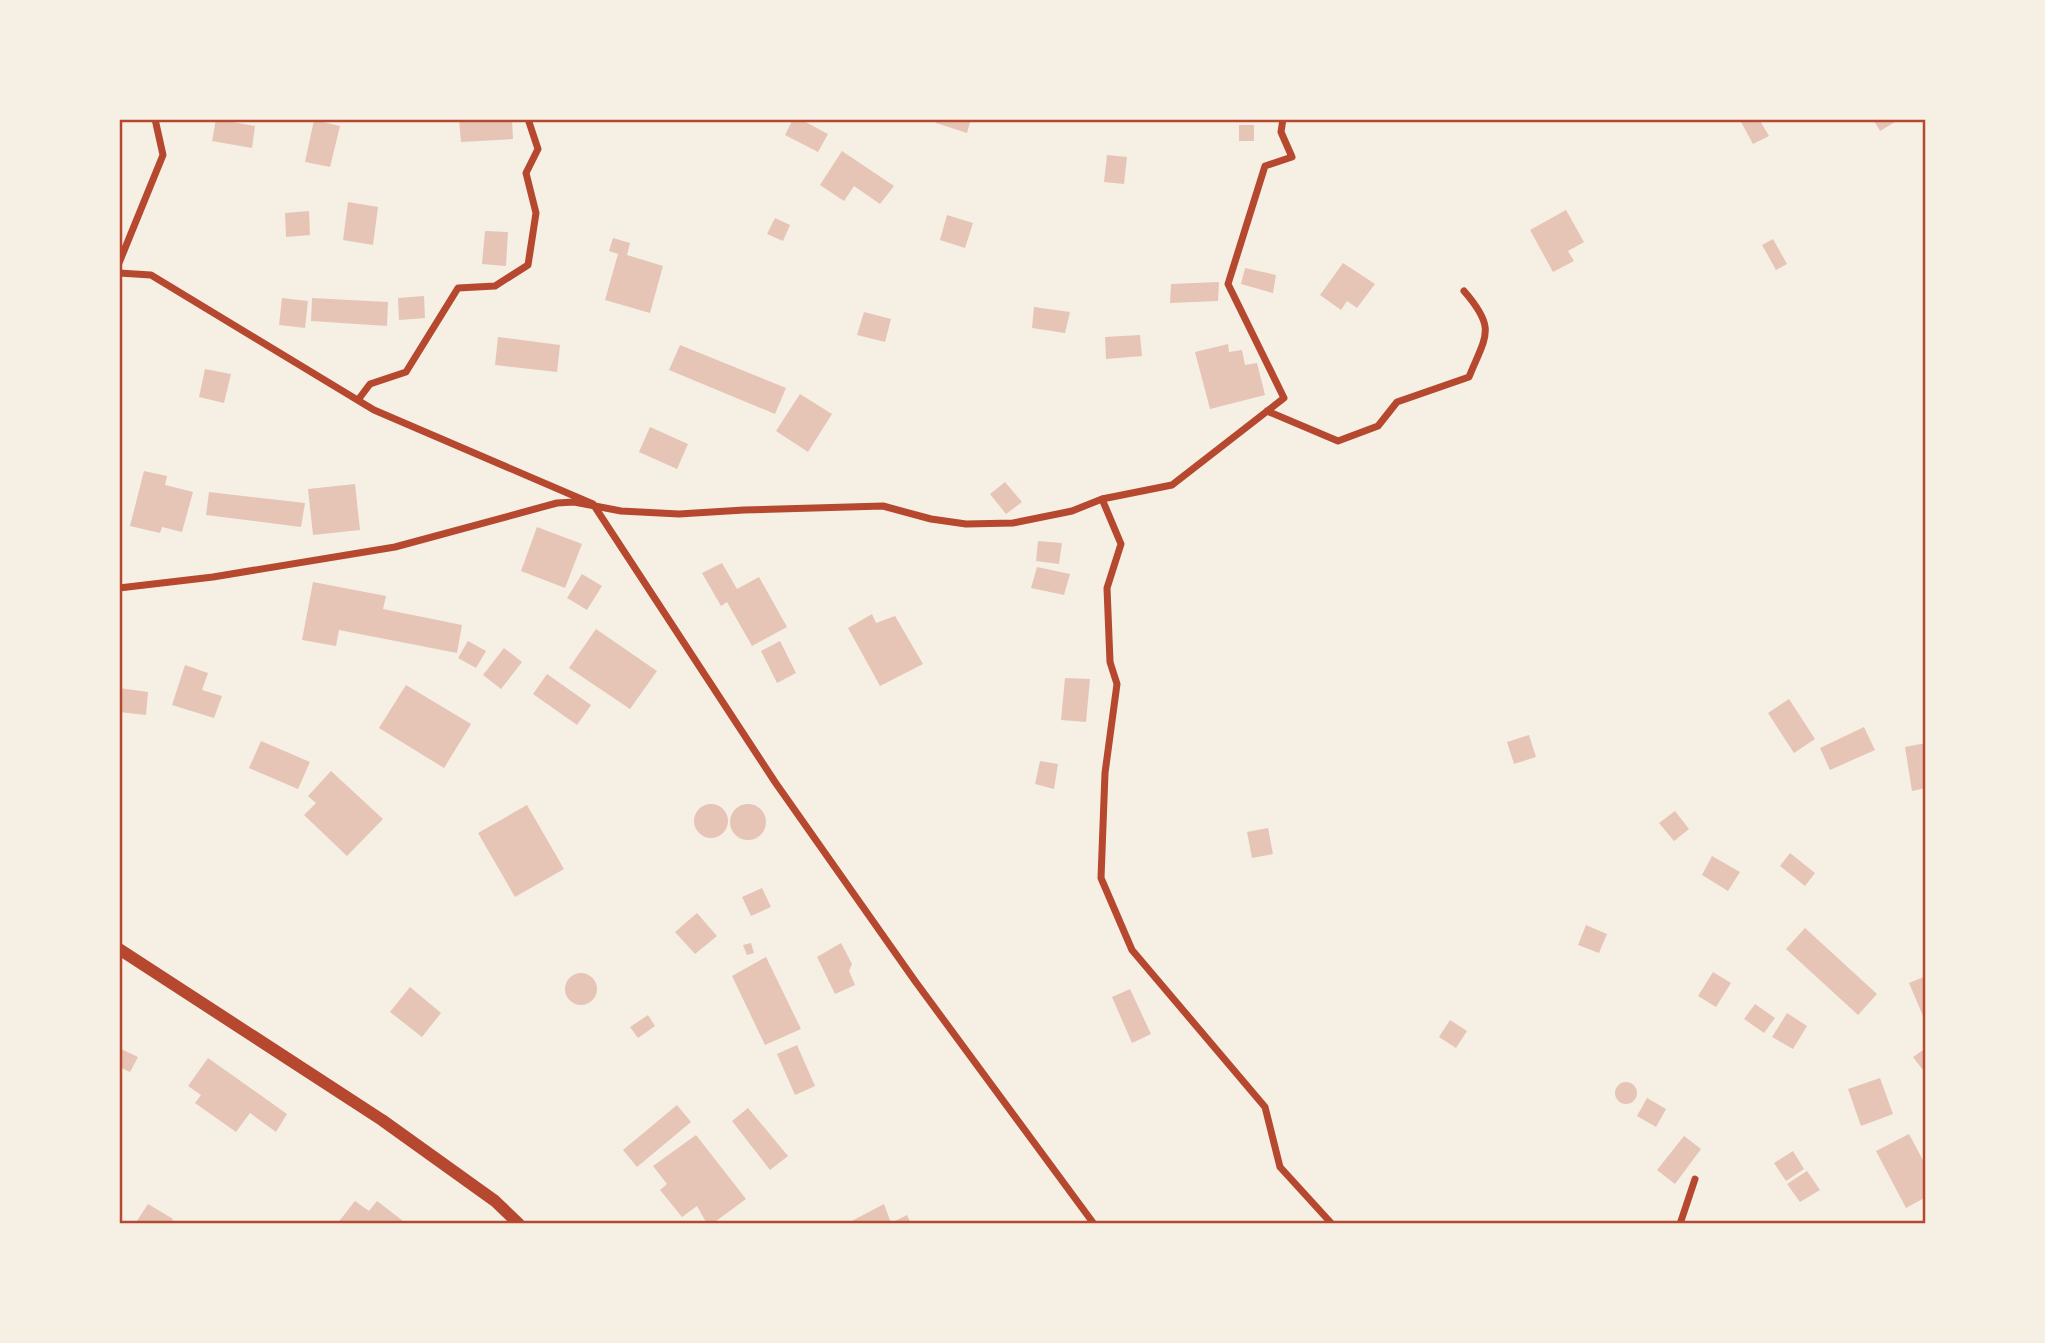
<svg xmlns="http://www.w3.org/2000/svg" width="2045" height="1343" font-family="Poppins,sans-serif">
	<style>
		.building { fill: #e6c5b7 }
		.lines { fill: none; stroke-linecap: round; stroke-linejoin: round }
		.minor { stroke: #b5482f; stroke-width: 7 }
		.tertiary { stroke: #b5482f; stroke-width: 12 }
		.neatline { fill: none; stroke: #b5482f; stroke-width: 2.5 }
	</style>
	<rect width="100%" height="100%" fill="#f6efe4"/>
	<path class="building" d="M216,119L255,126L252,148L212,141Z
		M459,119H512L513,139L461,142Z
		M793,119H800L828,134L818,152L785,135Z
		M938,119H971L967,133L936,123Z
		M1747,119H1759L1769,136L1753,144L1741,122Z
		M1873,119H1900L1880,131Z
		M314,120L340,126L330,167L305,162Z
		M1239,125H1254V141H1239Z
		M842,151L894,186L880,204L854,186L844,201L820,185Z
		M1107,155L1127,157L1124,184L1104,182Z
		M348,202L378,207L373,245L343,240Z
		M1566,210L1584,242L1568,251L1574,261L1553,272L1530,230Z
		M309,211L310,235L286,237L285,213Z
		M947,215L973,223L965,248L940,240Z
		M775,218L790,225L783,241L767,234Z
		M485,231L508,232L506,266L482,264Z
		M613,238L630,243L627,255L663,266L650,313L605,300L618,254L609,251Z
		M1773,239L1787,264L1776,270L1762,245Z
		M1343,263L1375,284L1357,308L1347,301L1341,310L1320,295Z
		M1245,268L1276,275L1273,293L1241,284Z
		M1219,282L1218,301L1170,303L1171,284Z
		M424,296L425,318L399,320L398,298Z
		M282,298L308,301L305,328L279,325Z
		M312,298L388,302L387,326L311,321Z
		M1034,307L1070,312L1065,333L1032,328Z
		M864,312L891,319L885,342L857,335Z
		M1140,335L1142,356L1106,359L1105,337Z
		M498,337L560,345L557,372L495,365Z
		M1228,344L1229,352L1242,350L1245,365L1257,363L1265,395L1210,409L1195,352Z
		M680,345L786,388L775,414L669,370Z
		M205,369L231,374L224,403L199,397Z
		M800,394L832,414L808,452L776,431Z
		M650,427L688,444L677,469L639,452Z
		M144,471L167,476L165,485L193,492L182,532L162,527L160,533L130,526Z
		M1005,482L1022,502L1006,514L990,494Z
		M355,484L360,530L313,535L308,489Z
		M209,492L305,503L301,527L206,515Z
		M537,527L582,544L565,588L521,571Z
		M1038,541L1062,543L1059,564L1036,561Z
		M722,563L737,589L759,577L787,627L752,646L727,602L721,606L702,573Z
		M1037,567L1070,574L1064,595L1031,588Z
		M582,574L602,586L587,610L567,598Z
		M313,582L386,596L383,609L462,625L457,653L339,630L336,646L302,640Z
		M872,614L876,623L895,616L923,664L880,686L848,628Z
		M596,629L657,671L630,709L569,668Z
		M468,641L486,651L476,668L458,658Z
		M780,641L796,673L777,683L761,651Z
		M504,648L522,662L501,689L483,675Z
		M185,665L208,673L202,690L222,696L214,718L172,705Z
		M547,674L591,705L577,725L533,694Z
		M1065,678L1090,679L1086,722L1061,720Z
		M406,685L471,724L444,768L379,728Z
		M119,688L148,692L146,715L119,712Z
		M1789,699L1815,739L1794,753L1768,713Z
		M1864,727L1875,750L1830,770L1820,748Z
		M1529,735L1536,757L1514,764L1507,742Z
		M261,741L310,762L298,789L249,768Z
		M1926,743V788L1912,791L1905,747Z
		M1040,761L1058,764L1054,789L1035,784Z
		M331,771L383,819L347,856L304,815L316,803L308,796Z
		M694 821a17 17 0 1 1 34 0a17 17 0 1 1-34 0Z
		M730 822a18 18 0 1 1 36 0a18 18 0 1 1-36 0Z
		M527,805L564,869L515,897L478,833Z
		M1675,811L1689,829L1674,841L1659,823Z
		M1268,828L1273,854L1252,858L1247,832Z
		M1790,853L1815,873L1805,886L1780,866Z
		M1712,856L1740,872L1728,891L1702,875Z
		M762,888L771,907L751,916L742,897Z
		M697,913L717,936L695,954L675,932Z
		M1586,925L1607,934L1599,953L1578,945Z
		M1805,928L1877,994L1858,1015L1786,949Z
		M751,943L754,953L747,955L743,945Z
		M841,943L852,964L849,971L855,985L835,994L817,957Z
		M766,957L801,1029L765,1045L732,976Z
		M1713,972L1731,983L1716,1007L1698,996Z
		M565 989a16 16 0 1 1 32 0a16 16 0 1 1-32 0Z
		M1926,976V1023L1909,983Z
		M410,987L441,1013L422,1037L390,1012Z
		M1130,989L1151,1034L1132,1043L1112,997Z
		M1755,1004L1775,1018L1764,1033L1744,1019Z
		M1787,1013L1807,1026L1793,1049L1772,1037Z
		M648,1015L655,1026L638,1038L630,1027Z
		M1450,1020L1467,1031L1456,1048L1439,1037Z
		M797,1045L815,1086L795,1095L777,1054Z
		M119,1048L138,1057L130,1072L119,1067Z
		M1926,1048V1074L1913,1057Z
		M208,1058L287,1114L276,1132L250,1113L236,1132L195,1103L201,1095L188,1086Z
		M1880,1078L1893,1114L1861,1126L1848,1089Z
		M1615 1093a11 11 0 1 1 22 0a11 11 0 1 1-22 0Z
		M1647,1098L1666,1109L1656,1127L1637,1116Z
		M677,1105L691,1122L637,1167L623,1150Z
		M748,1108L788,1156L770,1170L732,1121Z
		M1909,1134L1926,1166V1197L1906,1208L1876,1151Z
		M696,1135L746,1199L712,1224H707L697,1206L682,1217L660,1190L667,1184L653,1166Z
		M1684,1136L1701,1149L1675,1184L1657,1170Z
		M1793,1151L1804,1169L1786,1181L1774,1163Z
		M1807,1171L1820,1190L1800,1202L1787,1184Z
		M355,1201L369,1211L377,1201L407,1224H337Z
		M148,1204L173,1219L170,1224H135Z
		M884,1204L891,1223L907,1215L911,1224H846Z"/>
	<g class="lines">
		<path class="minor" d="M119,263L163,155L155,119
			M119,273L151,275L374,410L593,504L775,782L915,981L1094,1224
			M358,400L370,384L406,372L458,288L495,286L528,265L536,213L526,173L538,149L529,122L531,119
			M1267,411L1338,441L1378,426L1397,402L1469,377C1486,335 1497,329 1464,291
			M1102,499L1121,544L1107,588L1110,662L1117,684L1105,773L1101,878L1132,950L1265,1107L1280,1167L1332,1224
			M119,588L213,577L395,547L557,503L574,502L621,511L679,514L744,510L883,506L931,519L966,524L1013,523L1072,511L1102,499L1172,485L1284,398L1228,284L1265,166L1292,157L1281,132L1283,119
			M1680,1224L1695,1179"/>
		<path class="tertiary" d="M119,949L382,1120L495,1201L519,1224"/>
	</g>
	<rect width="2045" height="1343" fill="none" stroke="#f6efe4" stroke-width="242"/>
	<rect x="121" y="121" width="1803" height="1101" class="neatline"/>
</svg>
